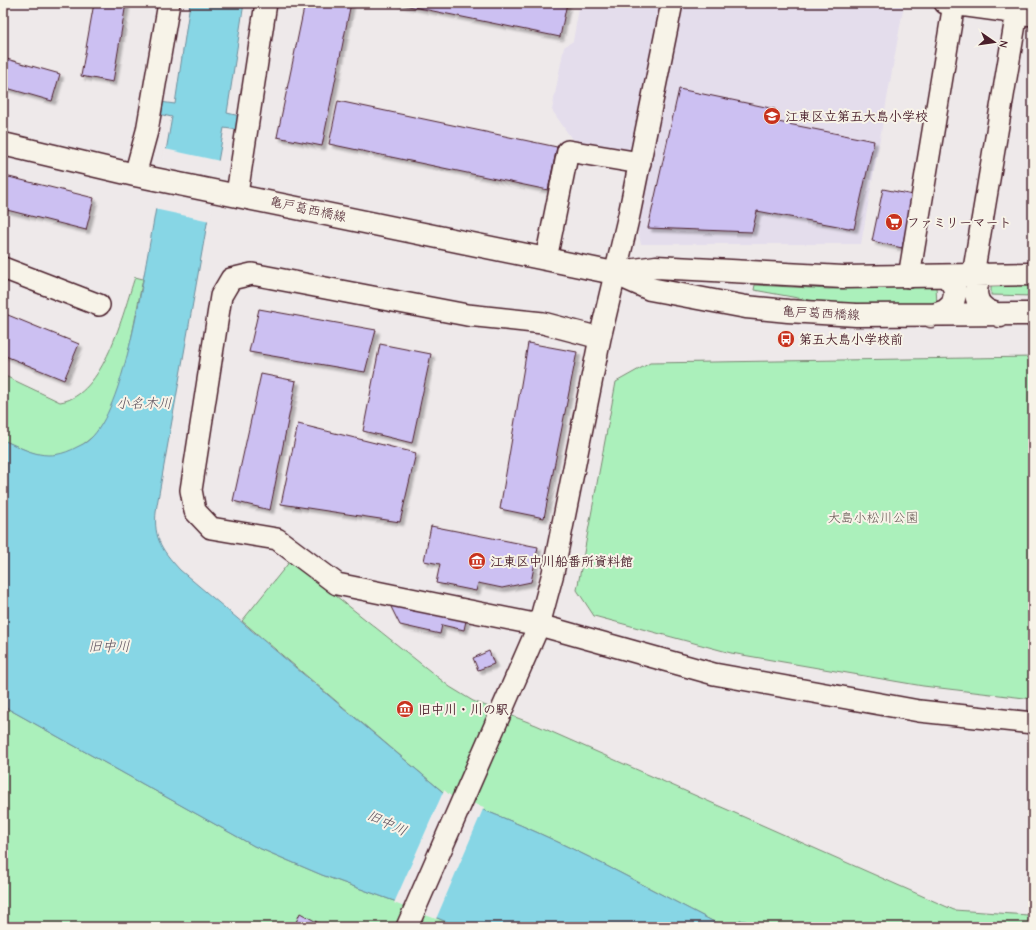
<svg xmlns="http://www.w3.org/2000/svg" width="1036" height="930" font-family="'Comic Neue','Klee One',sans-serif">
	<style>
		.built { fill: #e4ddec }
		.green { fill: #abf0bb; stroke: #7a8873 }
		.water { fill: #87d6e5; stroke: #6f8d9b }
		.pier { fill: #eee9ea }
		.building { fill: #ccc0f2; stroke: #4a1f2b; filter: url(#shadow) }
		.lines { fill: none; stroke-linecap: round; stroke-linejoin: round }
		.minor-casing { stroke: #4a1f2b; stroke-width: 24 }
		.major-casing { stroke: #4a1f2b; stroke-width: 25 }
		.minor { stroke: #f7f3e8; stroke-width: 21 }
		.major { stroke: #f7f3e8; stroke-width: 22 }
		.labels { text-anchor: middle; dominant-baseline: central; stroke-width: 4; stroke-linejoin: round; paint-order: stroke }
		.poi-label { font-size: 13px; font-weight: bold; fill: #4a1f2b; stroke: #f7f3e8; text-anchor: start }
		.street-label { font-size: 13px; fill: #4a1f2b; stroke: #f7f3e8 }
		.park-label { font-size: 13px; fill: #62534f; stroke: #f7f3e8 }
		.water-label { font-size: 14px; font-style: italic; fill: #594d5a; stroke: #f7f3e8 }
	</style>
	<defs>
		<filter id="shadow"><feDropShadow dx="3.5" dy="3.5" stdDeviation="1" flood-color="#0004"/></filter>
	</defs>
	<rect width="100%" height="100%" fill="#eee9ea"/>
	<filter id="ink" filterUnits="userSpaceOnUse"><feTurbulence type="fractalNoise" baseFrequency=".025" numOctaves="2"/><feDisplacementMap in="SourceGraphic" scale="8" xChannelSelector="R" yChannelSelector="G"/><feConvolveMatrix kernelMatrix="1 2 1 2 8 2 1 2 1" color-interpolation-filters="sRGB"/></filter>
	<g filter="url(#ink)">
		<path class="built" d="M580,3H660L630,158L578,148L552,110L564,47L573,41Z
			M683,3L904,4L861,244H641L637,228Z"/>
		<path class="green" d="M135,277L143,279C133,326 127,379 104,422C95,439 71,455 52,456C34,456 19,447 3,440V375L60,402C104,396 123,313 135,277Z
			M991,284L1033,286V296L991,295Z
			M755,285L829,289L936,286L937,306L847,307L754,290Z
			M1033,357V699L923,686L731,653L594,616L577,590L616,382L650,363Z
			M291,560L450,687L473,701L536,725L954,910L1028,915L1033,917V927H771L740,920L731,927H724C634,881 546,830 450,798L242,621Z
			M3,706L254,846L322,875L408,906L459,927H3Z"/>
		<path class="water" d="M190,3H244L227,113L240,116L238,130L224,128L157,505C152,536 160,548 180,570L450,798C546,830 634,881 724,927H459L408,906L322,875L254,846L3,706V440C30,452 48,463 77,447C81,445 86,443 90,439C124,408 141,289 150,242C157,200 165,159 172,117L158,114L160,102L175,104Z
			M740,920L771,927H731Z"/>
		<path class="pier" d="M165,149L220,161L210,221L154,209Z
			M444,790L451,796L484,807L436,919L394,903Z"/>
		<path class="building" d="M94,3H126L113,82L81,76Z
			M305,3H351L322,146L277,137Z
			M394,3H567L560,37Z
			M3,58L60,74L52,101L3,87Z
			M679,89L775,109L773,121L874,141L854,229L757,211L752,232L648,228Z
			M338,101L557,147L548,190L329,144Z
			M5,176L94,198L86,230L3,209V186Z
			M883,189L913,195L902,248L872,241Z
			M259,309L376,330L365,372L249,352Z
			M3,313L79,344L64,380L3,355Z
			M528,343L577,352L544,518L500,509Z
			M380,344L431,354L412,443L363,431Z
			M261,374L296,381L270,510L233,501Z
			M298,424L416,453L400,522L281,504Z
			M431,526L538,547L531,582L502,588L478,583L476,591L436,583L440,564L424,561Z
			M390,605L467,616L464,630L442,625L440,634L400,625Z
			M489,651L494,664L478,670L473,658Z
			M300,913L326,927H294Z"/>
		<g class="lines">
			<defs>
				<path id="minor" d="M945,3L1033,15
					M135,175L147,131L169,3
					M237,194L266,3
					M546,259L568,151L640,163
					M3,268L99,305
					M973,275L1017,12
					M909,277L954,4
					M600,338L543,323L467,315L252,274L231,279L221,296L191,490L195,511L211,528L277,539L337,584L539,625L714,674L919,711L1033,723
					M407,927L539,625L553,573L600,338L629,215L672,3"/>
				<path id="major" d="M3,144L135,175L614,273L650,289L746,307L788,311L856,315L1033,314
					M614,273L656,267L843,277L1033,274
					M983,274C974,284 973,301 985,309C989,312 995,313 1000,316
					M931,316L945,311L952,305C957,292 956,285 945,276"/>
			</defs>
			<use href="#minor" class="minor-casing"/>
			<use href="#major" class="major-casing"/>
			<use href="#minor" class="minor"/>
			<use href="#major" class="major"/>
		</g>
	</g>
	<defs>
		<symbol id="school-disc" viewBox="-11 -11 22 22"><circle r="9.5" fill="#c8321e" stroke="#f7f3e8"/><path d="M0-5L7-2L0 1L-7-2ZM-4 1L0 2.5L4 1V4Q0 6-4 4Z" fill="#fff"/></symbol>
		<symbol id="supermarket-disc" viewBox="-11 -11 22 22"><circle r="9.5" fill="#c8321e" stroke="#f7f3e8"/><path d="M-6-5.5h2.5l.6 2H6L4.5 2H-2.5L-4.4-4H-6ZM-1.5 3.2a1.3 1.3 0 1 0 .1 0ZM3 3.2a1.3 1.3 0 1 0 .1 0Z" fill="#fff"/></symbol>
		<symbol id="bus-disc" viewBox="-11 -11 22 22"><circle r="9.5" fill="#c8321e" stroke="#f7f3e8"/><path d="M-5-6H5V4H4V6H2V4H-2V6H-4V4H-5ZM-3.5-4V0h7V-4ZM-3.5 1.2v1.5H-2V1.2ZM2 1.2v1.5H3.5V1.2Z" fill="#fff"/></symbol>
		<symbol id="museum-disc" viewBox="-11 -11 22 22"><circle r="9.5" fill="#c8321e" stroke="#f7f3e8"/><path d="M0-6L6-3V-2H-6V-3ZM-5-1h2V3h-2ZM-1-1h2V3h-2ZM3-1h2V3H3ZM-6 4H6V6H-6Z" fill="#fff"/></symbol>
	</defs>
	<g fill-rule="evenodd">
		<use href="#school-disc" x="762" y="106" width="20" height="20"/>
		<use href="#supermarket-disc" x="884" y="212" width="20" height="20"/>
		<use href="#bus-disc" x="776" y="329" width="20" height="20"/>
		<use href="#museum-disc" x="467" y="551" width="20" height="20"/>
		<use href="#museum-disc" x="395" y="699" width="20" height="20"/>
	</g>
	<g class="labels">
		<g class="poi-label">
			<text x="785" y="116">江東区立第五大島小学校</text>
			<text x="907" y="222">ファミリーマート</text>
			<text x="799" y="339">第五大島小学校前</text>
			<text x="490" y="561">江東区中川船番所資料館</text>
			<text x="418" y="709">旧中川・川の駅</text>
		</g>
		<g class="street-label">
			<text transform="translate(308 209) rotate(12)">亀戸葛西橋線</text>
			<text transform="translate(821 313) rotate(3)">亀戸葛西橋線</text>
		</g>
		<g class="park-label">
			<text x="873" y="517">大島小松川公園</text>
		</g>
		<g class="water-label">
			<text x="144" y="403">小名木川</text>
			<text x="109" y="646">旧中川</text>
			<text transform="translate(387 823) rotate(25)">旧中川</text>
		</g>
	</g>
	<rect width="1036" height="930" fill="none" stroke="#f7f3e8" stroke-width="16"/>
	<rect x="8" y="8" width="1020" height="914" fill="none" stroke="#4a1f2b" stroke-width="1.5" filter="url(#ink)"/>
	<g transform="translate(994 42) rotate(103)" stroke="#f7f3e8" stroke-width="3" paint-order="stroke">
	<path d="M0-3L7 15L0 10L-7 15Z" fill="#4a1f2b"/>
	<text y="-6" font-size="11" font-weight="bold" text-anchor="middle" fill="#4a1f2b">N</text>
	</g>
</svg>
